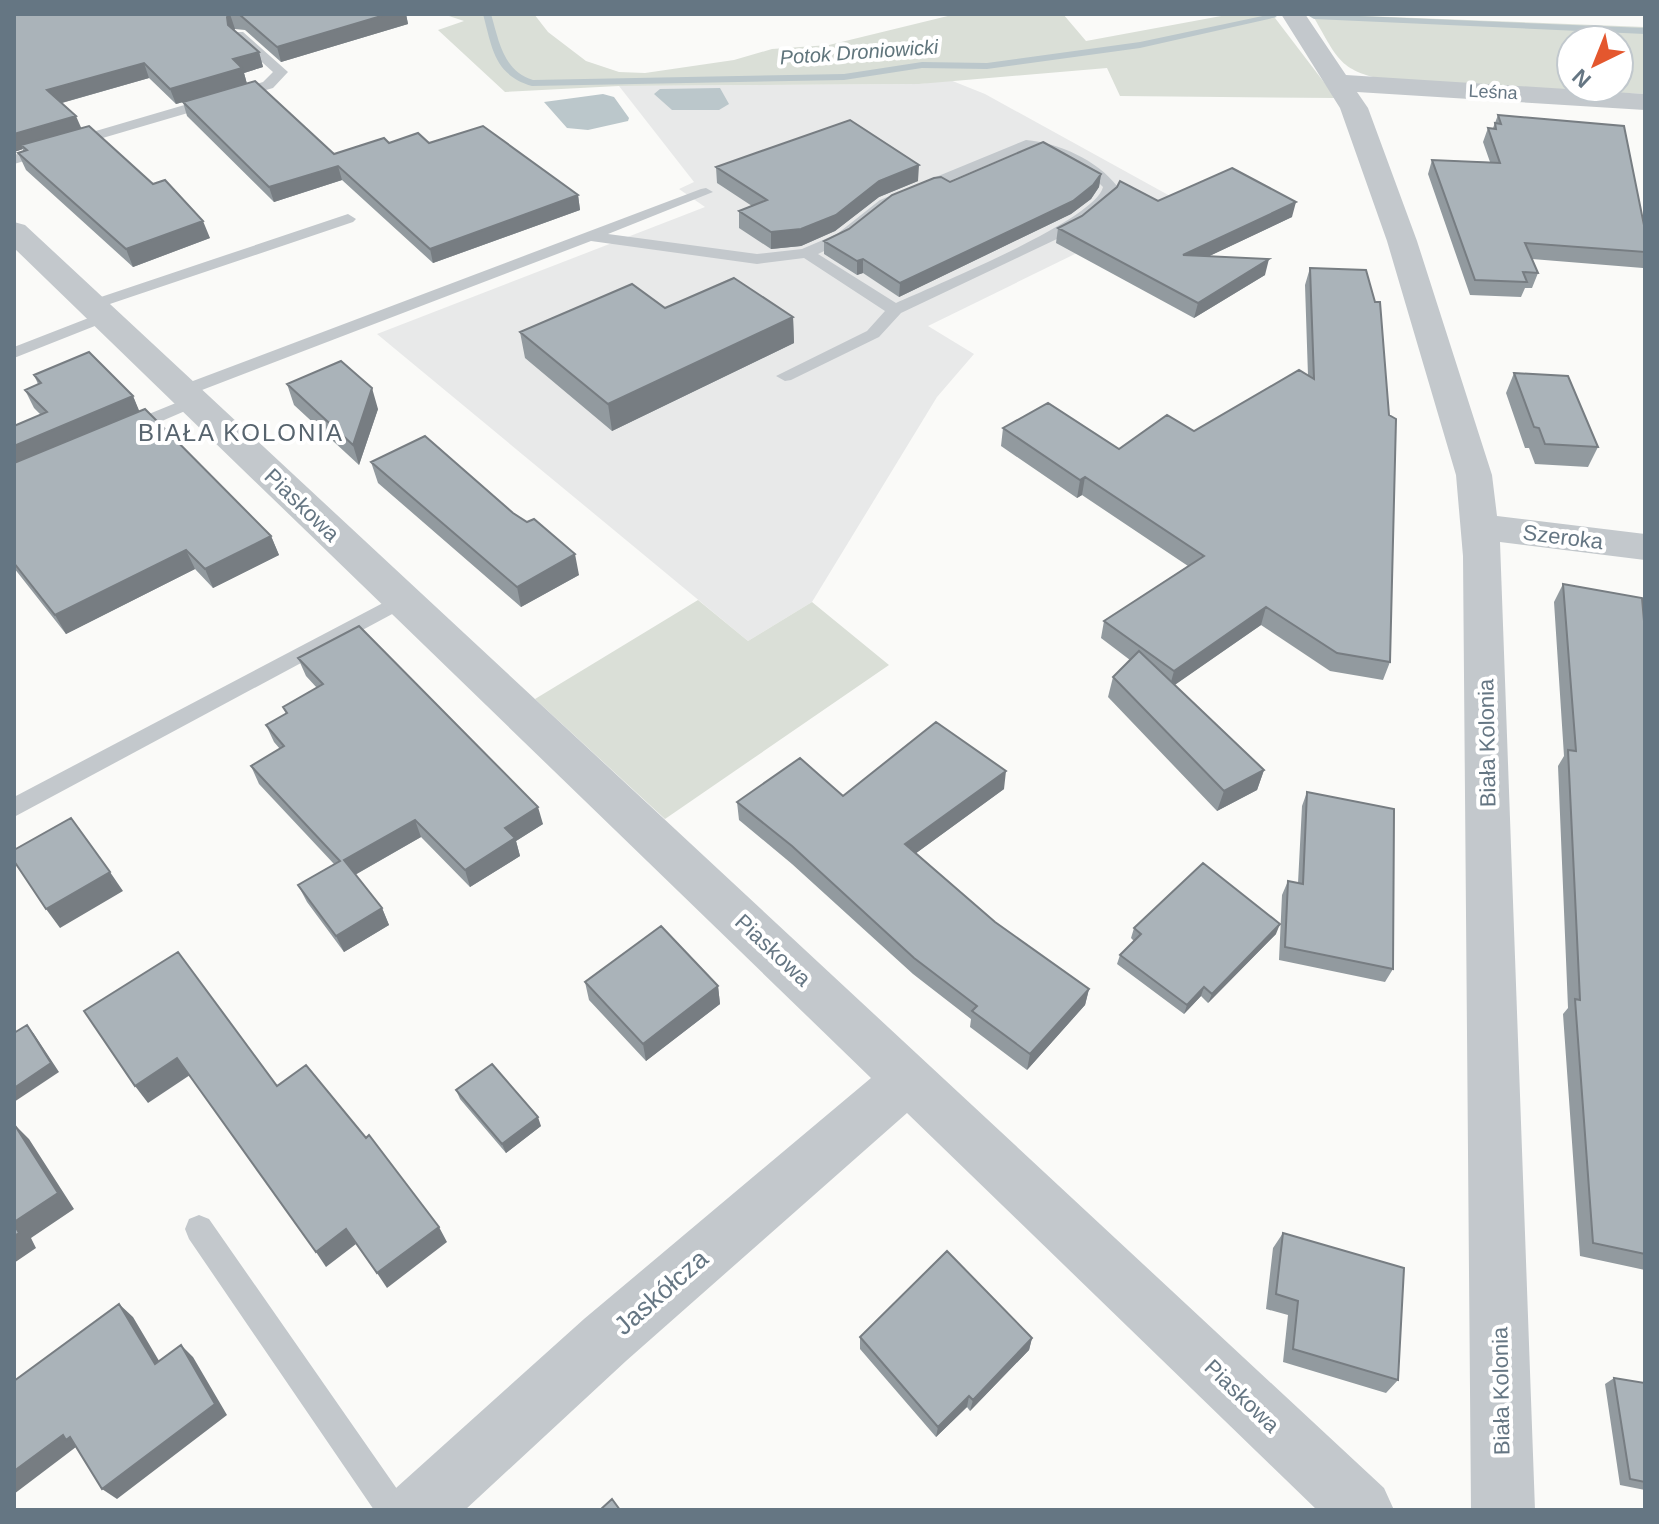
<svg xmlns="http://www.w3.org/2000/svg" width="1659" height="1524" font-family="Helvetica,sans-serif">
	<style>
		.built { fill: #e8e9e9 }
		.green { fill: #dadfd7; fill-rule: evenodd }
		.water { fill: #bbc7cb }
		.lines { fill: none; stroke-linecap: round; stroke-linejoin: round }
		.stream { fill: #bbc7cb; fill-rule: evenodd }
		.lane { fill: #c3c8cc; fill-rule: evenodd }
		.street { fill: #c3c8cc; fill-rule: evenodd }
		.wall { fill: #929a9f }
		.shaded-wall { fill: #777d82 }
		.building { fill: #aab3b9; stroke: #777d82; stroke-width: 2 }
		.labels { text-anchor: middle; dominant-baseline: central; stroke-width: 8; stroke-linejoin: round; paint-order: stroke }
		.far-street-label { font-size: 18px; fill: #657683; stroke: #fff }
		.far-water-label { font-size: 20px; font-style: italic; fill: #60757c; stroke: #fff }
		.street-label { font-size: 22px; fill: #657683; stroke: #fff }
		.neighbourhood-label { font-size: 24px; letter-spacing: 2px; fill: #57646e; stroke: #fff }
		.near-street-label { font-size: 26px; fill: #657683; stroke: #fff }
	</style>
	<rect width="100%" height="100%" fill="#fafaf8"/>
	<path class="built" d="M950,80L985,94L1181,202L928,326L974,354L937,397L812,602L748,641L377,334L705,207L679,189L694,182L619,86L919,84Z"/>
	<path class="green" d="M443,14H534L548,32L586,61L619,72L645,73L734,60L772,49L829,45L956,14H1063L1086,41L1232,14H1272L1336,98L1120,96L1107,68L919,84L619,86L505,92L438,30L464,21Z
		M1312,14L1645,27V94L1399,83C1339,71 1341,65 1312,14ZM1571,40H1619V88H1571Z
		M698,600L748,641L812,602L889,665L665,819L535,699Z"/>
	<path class="water" d="M720,88L729,104L719,110H672L654,94L660,89Z
		M603,94L614,97L629,118L628,121L588,130L567,128L544,102Z"/>
	<g class="lines">
		<path class="stream" d="M483,14H491C499,41 503,71 533,80L844,74L922,62L987,63L1140,42L1272,14L1277,17L1140,48L987,69L922,68L844,80L532,86C494,75 492,47 483,14Z
			M1311,14L1645,28V34L1314,19L1309,16Z"/>
		<path class="lane" d="M235,32H243L288,72L273,88L14,164V155L263,82L273,72L235,38Z
			M1026,140C1059,143 1097,160 1117,186L1113,200L1078,229L901,313L879,337L791,380L785,381L776,376L867,331L885,311L804,258L757,264L591,241L189,395H177L174,391L177,387L701,189L706,188L713,192L608,234L757,254L802,249L837,234L880,200ZM1028,148C1054,151 1084,167 1103,187C1096,220 933,286 896,303L818,254L847,240L890,206Z
			M348,214L356,219L353,222L98,308L92,310L84,305L86,302Z
			M104,312L112,317L110,320L14,358V347Z
			M193,396L202,401L199,405L134,433L128,434L119,429L122,425Z
			M402,593L412,600L409,605L14,817V797Z
			M199,1215L209,1219L404,1499L409,1510H374L189,1239L185,1229L189,1219Z"/>
		<path class="street" d="M1281,14H1305L1346,75L1645,94V110L1357,92L1368,108L1417,241L1492,475L1497,516L1645,534V560L1500,542L1535,1510H1471L1463,556L1456,475L1387,241L1340,108Z
			M14,222L25,225L1384,1488L1394,1510H1317L907,1113L626,1361L465,1510H386L396,1488L584,1319L871,1078L14,248Z"/>
	</g>
	<path class="wall" d="M14,14H406L408,24L281,62L245,30L235,29L234,30L259,52L263,67L244,73L247,84L334,154L389,143H429L578,195L580,210L433,263L342,180L274,202L187,116L183,102L176,104L149,78L62,103L81,128L210,238L133,267L26,170L18,153L23,151V149L14,152Z
		M1498,115L1645,230V263L1643,268L1532,259L1538,273L1532,288H1525L1521,297L1470,295L1428,174L1432,160L1490,162L1483,142L1488,128H1493Z
		M716,167L918,181L879,197L835,231L801,246L771,249L739,228V211L752,206L717,183Z
		M1101,174L1099,187L1091,199L1071,214L899,297L863,273L857,275L824,254V241L950,182Z
		M1117,187L1158,201L1292,217L1209,256L1265,275L1194,318L1056,243L1058,228L1082,216Z
		M1310,268L1390,662L1383,680L1330,671L1261,625L1174,685L1264,770L1257,790L1217,811L1108,697L1113,677L1130,660L1101,638L1104,621L1188,566L1082,495L1077,498L1001,446L1003,428L1119,449L1194,431L1308,376L1305,285Z
		M793,317L794,343L612,431L525,358L520,332Z
		M1514,373L1598,447L1588,467L1535,464L1529,448H1525L1506,393Z
		M34,375L133,396L139,412L271,536L279,555L213,588L195,569L66,634L14,568V426L41,415L34,408L25,390L38,384Z
		M287,384L378,409L359,465L294,405Z
		M371,462L513,513L527,522L579,575L521,607L378,483Z
		M1563,584L1645,622V1270L1580,1256L1563,1014L1568,1008L1558,766L1564,756L1554,602Z
		M298,658L543,824L516,841L520,856L470,887L421,837L355,875L382,908L389,925L344,952L307,902L298,885L334,864L259,784L251,766L280,749L274,742L266,725L286,714L283,707L317,688L306,676Z
		M1004,789L916,853L995,922L1089,989L1085,1005L1027,1070L970,1027L971,1019L913,974L792,864L739,820L737,802Z
		M1307,792L1393,969L1385,982L1279,960L1282,895L1288,881L1298,883L1302,806Z
		M1134,928L1276,934L1208,1003L1201,996L1184,1014L1117,964L1120,955L1134,941L1131,938Z
		M585,982L718,986L720,1004L646,1061L589,1000Z
		M456,1090L541,1126L506,1153L460,1099Z
		M1283,1233L1398,1380L1386,1393L1283,1362L1288,1315L1266,1309L1273,1248Z
		M860,1337L1032,1338L1029,1350L970,1411L967,1407L936,1437L860,1349Z
		M1614,1378L1645,1383V1490L1620,1485L1605,1384Z"/>
	<path class="shaded-wall" d="M230,14L235,29L232,32L228,25L227,17Z
		M388,14H406L408,24L281,62L277,47Z
		M259,52L263,67L244,73L247,84L176,104L170,89L233,59Z
		M144,63L149,78L54,105L47,90Z
		M76,116L83,132L21,145L23,149L14,152V134Z
		M919,165L918,181L879,197L835,231L801,246L771,249V232L879,181Z
		M338,166L342,180L274,202L269,187Z
		M1101,174L1099,187L1091,199L1071,214L899,297L900,283Z
		M578,195L580,210L433,263L430,249Z
		M1296,202L1292,217L1180,270L1183,255Z
		M203,221L210,238L133,267L126,249Z
		M863,259V273L857,275V261Z
		M1269,259L1265,275L1194,318L1198,303Z
		M793,317L794,343L612,431L608,404Z
		M372,388L378,409L359,465L353,445Z
		M133,396L141,415L14,469V446Z
		M1085,477L1082,495L1077,498L1080,480Z
		M271,536L279,555L213,588L205,569Z
		M186,550L195,569L66,634L55,615Z
		M575,554L579,575L521,607L517,587Z
		M1266,607L1261,625L1169,689L1174,671Z
		M1264,770L1257,790L1217,811L1224,791Z
		M1006,771L1004,789L904,862L905,844Z
		M538,807L543,824L516,841L520,856L470,887L465,870L505,828Z
		M415,820L421,837L351,877L344,860Z
		M110,872L123,891L60,928L46,909Z
		M382,908L389,925L344,952L336,936Z
		M1280,924L1276,934L1208,1003L1212,994Z
		M718,986L720,1004L646,1061L643,1044Z
		M1204,987L1201,996L1184,1014L1187,1005Z
		M1089,989L1085,1005L1027,1070L1030,1054Z
		M27,1025L34,1034L59,1072L14,1102V1088Z
		M177,1058L190,1075L148,1103L135,1086Z
		M538,1117L541,1126L506,1153L502,1144Z
		M14,1124L29,1139L74,1209L31,1238L36,1248L14,1263Z
		M439,1227L447,1242L387,1288L377,1273Z
		M346,1229L356,1244L326,1267L316,1252Z
		M119,1304L133,1317L168,1376L155,1364Z
		M1032,1338L1029,1350L970,1411L973,1400Z
		M181,1345L193,1357L227,1415L117,1499L102,1489Z
		M969,1396L967,1407L936,1437L938,1427Z
		M63,1435L70,1437L76,1447L14,1494V1471Z"/>
	<path class="building" d="M14,14H230L227,17L228,25L259,52L233,59L242,68L170,89L144,63L47,90L76,116L14,134Z
		M232,14H388L277,47L240,15Z
		M255,81L334,154L384,138L389,143L418,133L429,143L483,126L578,195L430,249L338,166L269,187L183,102Z
		M1498,115L1624,126L1645,230V252L1525,243L1538,273L1523,272L1527,282L1475,280L1432,160L1500,163L1488,128L1496,129L1495,123L1501,124Z
		M850,120L919,165L879,181L836,215L801,229L771,232L739,211L767,200L716,167Z
		M89,126L153,184L165,180L203,221L126,249L18,153L27,150L21,145Z
		M1043,142L1101,174L1093,185L1073,201L900,283L863,259L857,261L824,241L849,229L892,195L934,178L941,177L950,182Z
		M1232,168L1296,202L1183,255L1269,259L1198,303L1058,228L1082,216L1117,187L1120,181L1158,201Z
		M1310,268L1366,270L1375,302H1380L1389,415L1396,419L1390,662L1337,653L1266,607L1174,671L1104,621L1204,556L1085,477L1080,480L1003,428L1048,403L1119,449L1167,415L1194,431L1299,370L1314,379Z
		M734,278L793,317L608,404L520,332L632,284L665,308Z
		M89,352L133,396L14,446V426L47,412L25,390L41,383L34,375Z
		M341,361L372,388L353,445L287,384Z
		M1514,373L1568,376L1598,447L1545,444L1539,428L1534,427Z
		M145,409L271,536L205,569L186,550L55,615L14,563V463Z
		M425,436L513,513L527,522L534,519L575,554L517,587L371,462Z
		M1563,584L1642,598L1644,621L1645,622V1254L1593,1243L1575,999L1580,1000L1568,750L1576,751Z
		M359,626L538,807L505,828L515,838L465,870L415,820L344,860L382,908L336,936L298,885L340,861L251,766L284,746L266,725L287,713L283,707L323,684L298,658Z
		M1139,651L1264,770L1224,791L1113,677Z
		M936,722L1006,771L905,844L995,922L1089,989L1030,1054L972,1011L977,1006L914,958L792,846L737,802L800,758L843,796Z
		M1307,792L1394,809L1393,969L1285,947L1288,881L1303,884Z
		M71,818L110,872L46,909L14,861V850Z
		M1203,863L1280,924L1212,994L1204,987L1187,1005L1120,955L1141,934L1134,928Z
		M661,926L718,986L643,1044L585,982Z
		M178,952L277,1086L306,1065L366,1138L369,1135L439,1227L377,1273L346,1229L316,1252L177,1058L135,1086L84,1011Z
		M27,1025L51,1063L14,1088V1033Z
		M492,1064L538,1117L502,1144L456,1090Z
		M14,1124L58,1193L14,1222Z
		M14,1224L19,1233L14,1236Z
		M1283,1233L1404,1268L1398,1380L1293,1349L1298,1301L1276,1294Z
		M947,1251L1032,1338L973,1400L969,1396L938,1427L860,1337Z
		M119,1304L155,1364L181,1345L215,1404L102,1489L70,1437L66,1440L63,1435L14,1471V1381Z
		M1614,1378L1645,1383V1482L1630,1479Z
		M612,1499L620,1510H600Z"/>
	<g class="labels">
		<g class="far-street-label">
			<text transform="translate(1493 92) rotate(3)">Leśna</text>
		</g>
		<g class="far-water-label">
			<text transform="translate(859 52) rotate(-4)">Potok Droniowicki</text>
		</g>
		<g class="street-label">
			<text transform="translate(302 505) rotate(44)">Piaskowa</text>
			<text transform="translate(1563 537) rotate(7)">Szeroka</text>
			<text transform="translate(1487 743) rotate(-91)">Biała Kolonia</text>
			<text transform="translate(773 950) rotate(43)">Piaskowa</text>
			<text transform="translate(1501 1391) rotate(-91)">Biała Kolonia</text>
			<text transform="translate(1242 1396) rotate(44)">Piaskowa</text>
		</g>
		<g class="neighbourhood-label">
			<text x="241" y="432">BIAŁA KOLONIA</text>
		</g>
		<g class="near-street-label">
			<text transform="translate(661 1292) rotate(-41)">Jaskółcza</text>
		</g>
	</g>
	<rect width="1659" height="1524" fill="none" stroke="#657683" stroke-width="32"/>
	<g transform="translate(1595 64) rotate(223)"><circle r="38" fill="#ffffff" stroke="#c1c8cd" stroke-width="2"/>
	<path d="M0-6L14 30L0 20L-14 30Z" fill="#e4572e"/>
	<text y="-12" font-size="22" font-weight="bold" text-anchor="middle" fill="#657683">N</text>
	</g>
</svg>
